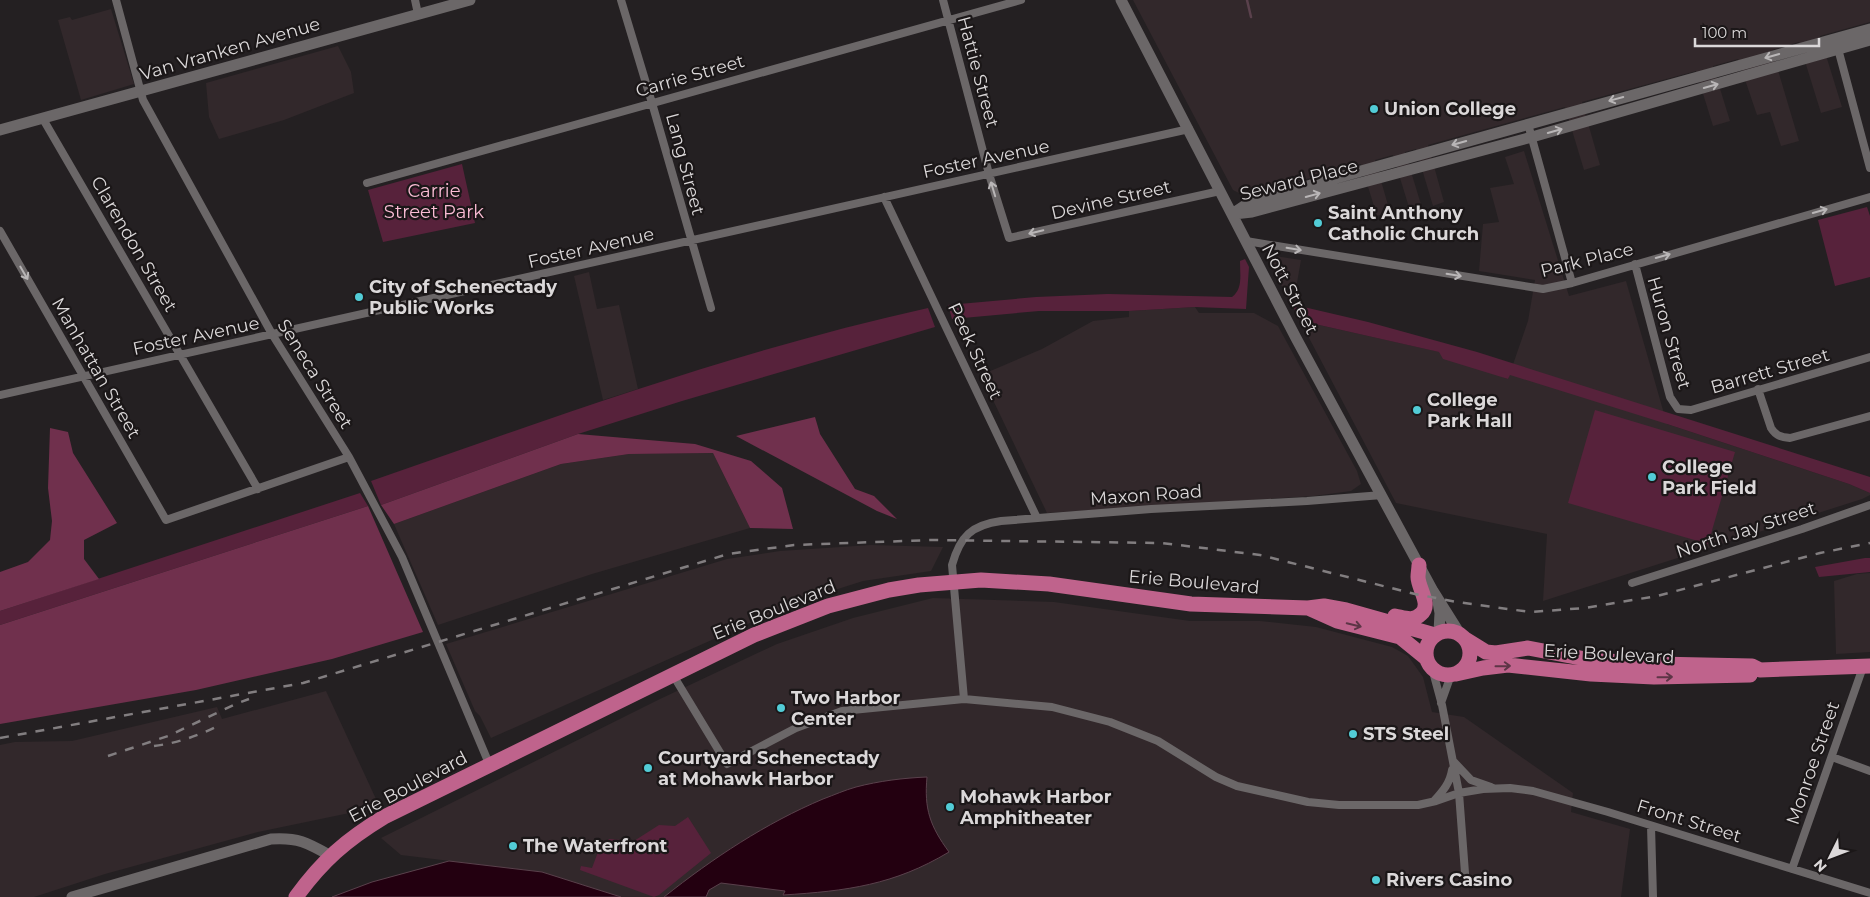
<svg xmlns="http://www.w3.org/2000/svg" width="1870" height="897" font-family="Montserrat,sans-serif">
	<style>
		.built { fill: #32282b }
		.green { fill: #57223b }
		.forest { fill: #70304d }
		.water { fill: #230010; stroke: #5a414c }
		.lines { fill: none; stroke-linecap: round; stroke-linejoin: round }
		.stream { stroke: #5a414c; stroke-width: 2.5 }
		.street { stroke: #6b6768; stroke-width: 8 }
		.secondary { stroke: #6b6768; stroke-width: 11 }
		.highway { stroke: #bf638c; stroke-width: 15 }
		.rail { stroke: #827e80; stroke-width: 2.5; stroke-dasharray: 9 9; stroke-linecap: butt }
		.oneway { stroke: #b9b6b7 }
		.oneway2 { stroke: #5d3546 }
		.poi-dot { fill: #52ccd6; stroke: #1b1718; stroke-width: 2 }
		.labels { text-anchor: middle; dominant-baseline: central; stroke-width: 4.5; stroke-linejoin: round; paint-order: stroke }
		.street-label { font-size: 18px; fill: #dbd8d9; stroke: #1b1718 }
		.poi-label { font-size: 18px; font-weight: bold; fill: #dbd8d9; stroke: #1b1718; text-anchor: start }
		.park-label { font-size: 18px; fill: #fbbdd5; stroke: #1b1718 }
	</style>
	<rect width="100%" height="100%" fill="#242022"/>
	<path class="built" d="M1133,0H1870V22L1820,36L1842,107L1821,113L1799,42L1772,50L1799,141L1781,146L1770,112L1757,115L1738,59L1713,66L1730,121L1713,126L1696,71L1582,102L1600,165L1584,170L1565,107L1428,145L1444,202L1433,206L1416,149L1405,152L1423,211L1411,214L1393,155L1375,160L1390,212L1377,216L1361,164L1245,196L1233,190Z
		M111,9L134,84L81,100L58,20L70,17L72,20Z
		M338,46L351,72L354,93L284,120L219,139L209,117L206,83Z
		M1524,151L1569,296L1626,281L1667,424L1849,484L1870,493V495L1862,499L1543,601L1547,534L1396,503L1267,258L1269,255L1301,260L1294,300L1306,322L1440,352L1508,379L1528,321L1535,280L1479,271L1483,224L1499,222L1490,188L1514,184L1505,157Z
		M589,272L597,309L619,305L638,389L603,400L574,276Z
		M1195,307L1199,313H1254L1278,326L1357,471L1361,484L1351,491L1314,496L1047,513L981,375L1042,349L1093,321L1129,317V311Z
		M713,453L750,528L592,574L438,625L394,524L561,464L629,454Z
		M871,545L943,547L931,571L863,581L797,602L491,738L480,716L475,711L446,644L727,559L780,551Z
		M1870,573V652L1836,654L1834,581L1857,574Z
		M933,598L1054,602L1190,621H1260L1316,627L1392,647L1408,656L1423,677L1432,712L1464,717L1573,793L1571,812L1630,829L1621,897H621L542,872L401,855L381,838L660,699L777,644L853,618Z
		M326,691L376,799L359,811L258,832L105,874L34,897H0V745L15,742L72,741L217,707L222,719Z"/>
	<path class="green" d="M462,164L475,223L383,242L368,190Z
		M1867,207L1870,216V277L1835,286L1818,220Z
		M1245,259L1249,267L1246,309L1195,307L1129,311H1039L952,319L948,305L1036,297L1108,294L1232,297C1243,289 1240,275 1240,261Z
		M1293,306L1308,308L1368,322L1477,352L1870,477V493L1849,484L1667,424L1510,375L1508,379L1443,359L1439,352L1306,322L1300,320Z
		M928,308L935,327L682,401L578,434L381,505L371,481C555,417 738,350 928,308Z
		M1595,410L1735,452L1708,544L1568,503Z
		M360,493L368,506L0,625V611Z
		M1865,558H1870V572L1819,577L1815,567Z
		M688,817L711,853L659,895L654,897L580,870L581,866L592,868L598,852L609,839L634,841L659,825L675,826Z"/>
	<path class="forest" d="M815,417L820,434L855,489L874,496L897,519L877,511L736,436Z
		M50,428L68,432L73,453L117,523L84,540V559L99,579L0,611V572L28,562L50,540L52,521L48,488Z
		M578,434L695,444L751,461L782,488L793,529L750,528L713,453L629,454L561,464L394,524L381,505Z
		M368,506L423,632L332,659L196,690L0,724V625Z"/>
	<path class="water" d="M927,777C924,809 930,826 949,852C894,885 847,891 783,895L785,891L721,883L709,890L706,897H664C713,858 766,823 823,799C834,795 845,790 856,787C879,781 903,778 927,777Z
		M449,861L542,872L621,897H332L372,882Z"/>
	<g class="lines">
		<path class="stream" d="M1247,0L1251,17"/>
		<path class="street" d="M116,0L143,100L272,334L349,457L402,557L490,766
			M415,0L418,14
			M621,0L652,103L711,308
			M943,0L989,174L1009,238L1220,191
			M1837,45L1870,168
			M43,119L258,489
			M1528,124L1572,283
			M367,183L1021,0
			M884,197L1037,518
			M0,231L166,520L349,457
			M1246,241L1543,289L1572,283L1870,197
			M1635,264L1670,397L1678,409L1691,410L1870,357
			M1758,389L1771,428C1776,436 1781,437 1790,438L1870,416
			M0,395L1189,129
			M1632,583L1802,529L1870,505
			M1432,668L1442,705L1459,793L1465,873
			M673,675L727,764L796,728L842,711L964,699L1052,707L1110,722L1158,741L1216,777L1237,786L1308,802L1339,805H1418L1436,801L1459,793L1483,789L1510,788L1533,791L1608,812L1870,893
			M964,699L952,565C960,536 972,525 1001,521L1151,509L1307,501L1382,495
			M1441,703L1451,675
			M1832,757L1870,771
			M1454,762L1471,780L1491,787
			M1434,801C1443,791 1450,783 1452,770
			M1651,826L1653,897
			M1792,869L1863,667"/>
		<path class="secondary" d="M1121,0L1296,338L1433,591L1460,634
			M0,130L470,0
			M1232,214L1250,202L1870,29
			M1234,214L1252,212L1532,137L1870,40
			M1438,602L1440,613L1439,632
			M72,897L271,839C298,837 308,843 331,856"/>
		<path class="highway" d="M1308,608L1337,621L1400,637L1427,659
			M1395,616C1405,618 1413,622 1421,614C1432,605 1418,588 1418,577C1418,573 1419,569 1419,565
			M1426 653a22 22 0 1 1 44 0a22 22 0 1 1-44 0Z
			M1465,639L1486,652L1496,653L1528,648L1591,660L1656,664L1752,666L1760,670L1870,666
			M1456,674L1483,668L1508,665L1591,674L1654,677L1750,675
			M296,897C322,861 346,840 384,817L754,635L828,606L889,590L919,585L981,580L1049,584L1191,604L1308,608L1324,606L1346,610L1435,635"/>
		<path class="rail" d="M0,738L303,683L728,554L794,545L931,540L1162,543L1260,555L1415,594L1457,602L1530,612L1585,608L1657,596L1820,553L1870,543
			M154,746C178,743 197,736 218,726
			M108,756L168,736L238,703L249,699"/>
	</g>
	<defs><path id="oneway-shaft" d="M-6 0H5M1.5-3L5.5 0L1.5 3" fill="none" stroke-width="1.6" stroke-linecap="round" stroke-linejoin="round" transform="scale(1.25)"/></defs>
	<g class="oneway">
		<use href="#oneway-shaft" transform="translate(1772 56) rotate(164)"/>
		<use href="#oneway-shaft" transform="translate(1711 86) rotate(-16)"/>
		<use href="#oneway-shaft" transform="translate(1616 99) rotate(165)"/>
		<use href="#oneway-shaft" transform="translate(1555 131) rotate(-16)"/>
		<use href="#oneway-shaft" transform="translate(1459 143) rotate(164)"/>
		<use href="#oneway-shaft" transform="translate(993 189) rotate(-107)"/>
		<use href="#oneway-shaft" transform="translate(1313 195) rotate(-15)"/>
		<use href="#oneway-shaft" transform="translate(1820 211) rotate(-16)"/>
		<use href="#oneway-shaft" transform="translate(1036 232) rotate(167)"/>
		<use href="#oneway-shaft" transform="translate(1294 249) rotate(9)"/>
		<use href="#oneway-shaft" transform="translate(1663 256) rotate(-16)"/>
		<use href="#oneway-shaft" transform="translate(24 273) rotate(60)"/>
		<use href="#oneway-shaft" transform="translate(1454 275) rotate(9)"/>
	</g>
	<g class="oneway2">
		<use href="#oneway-shaft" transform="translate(1354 625) rotate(14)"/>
		<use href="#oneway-shaft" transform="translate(1503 666) rotate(-1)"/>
		<use href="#oneway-shaft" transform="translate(1665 677) rotate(-1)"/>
	</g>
	<g class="poi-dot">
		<circle cx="1374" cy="109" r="5"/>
		<circle cx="1318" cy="223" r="5"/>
		<circle cx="359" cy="297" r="5"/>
		<circle cx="1417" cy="410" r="5"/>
		<circle cx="1652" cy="477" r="5"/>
		<circle cx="781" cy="708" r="5"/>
		<circle cx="1353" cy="734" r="5"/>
		<circle cx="648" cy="768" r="5"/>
		<circle cx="950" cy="807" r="5"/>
		<circle cx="513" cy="846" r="5"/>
		<circle cx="1376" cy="880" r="5"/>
	</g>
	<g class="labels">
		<g class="street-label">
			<text transform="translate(230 49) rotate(-16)">Van Vranken Avenue</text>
			<text transform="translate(978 72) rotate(75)">Hattie Street</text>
			<text transform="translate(690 76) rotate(-16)">Carrie Street</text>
			<text transform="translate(986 159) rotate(-12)">Foster Avenue</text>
			<text transform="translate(685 164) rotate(75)">Lang Street</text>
			<text transform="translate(1299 180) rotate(-14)">Seward Place</text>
			<text transform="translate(1111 200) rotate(-13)">Devine Street</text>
			<text transform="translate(134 244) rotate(60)">Clarendon Street</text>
			<text transform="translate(591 248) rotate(-13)">Foster Avenue</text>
			<text transform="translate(1587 260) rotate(-14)">Park Place</text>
			<text transform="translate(1290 289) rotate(62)">Nott Street</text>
			<text transform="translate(1669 333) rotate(74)">Huron Street</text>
			<text transform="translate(196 336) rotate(-12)">Foster Avenue</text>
			<text transform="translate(975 351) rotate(65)">Peek Street</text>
			<text transform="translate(96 368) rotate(60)">Manhattan Street</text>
			<text transform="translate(1770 371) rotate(-16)">Barrett Street</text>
			<text transform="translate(315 374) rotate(58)">Seneca Street</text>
			<text transform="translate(1146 495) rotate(-4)">Maxon Road</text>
			<text transform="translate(1746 530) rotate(-18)">North Jay Street</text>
			<text transform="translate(1194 582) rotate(5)">Erie Boulevard</text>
			<text transform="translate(774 610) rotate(-22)">Erie Boulevard</text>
			<text transform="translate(1609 654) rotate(3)">Erie Boulevard</text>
			<text transform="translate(1813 763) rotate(-71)">Monroe Street</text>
			<text transform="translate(408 787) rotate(-28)">Erie Boulevard</text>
			<text transform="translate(1689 821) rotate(17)">Front Street</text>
		</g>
		<g class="poi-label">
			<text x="1384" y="109">Union College</text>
			<text x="1328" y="213">Saint Anthony<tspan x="1328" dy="21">Catholic Church</tspan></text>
			<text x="369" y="287">City of Schenectady<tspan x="369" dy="21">Public Works</tspan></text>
			<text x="1427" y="400">College<tspan x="1427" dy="21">Park Hall</tspan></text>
			<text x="1662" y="467">College<tspan x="1662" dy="21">Park Field</tspan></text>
			<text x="791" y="698">Two Harbor<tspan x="791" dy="21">Center</tspan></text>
			<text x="1363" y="734">STS Steel</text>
			<text x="658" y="758">Courtyard Schenectady<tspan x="658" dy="21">at Mohawk Harbor</tspan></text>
			<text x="960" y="797">Mohawk Harbor<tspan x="960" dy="21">Amphitheater</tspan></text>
			<text x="523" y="846">The Waterfront</text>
			<text x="1386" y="880">Rivers Casino</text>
		</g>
		<g class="park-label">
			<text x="434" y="191">Carrie<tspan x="434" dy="21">Street Park</tspan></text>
		</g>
	</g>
	<g transform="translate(1830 857) rotate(228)" stroke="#1b1718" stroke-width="4" paint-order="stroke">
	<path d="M0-4L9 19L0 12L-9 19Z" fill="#dbd8d9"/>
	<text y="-8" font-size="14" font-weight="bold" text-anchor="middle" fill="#dbd8d9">N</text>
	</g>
	<path d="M1695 38v8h124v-8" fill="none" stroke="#dbd8d9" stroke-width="2.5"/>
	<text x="1702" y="38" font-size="15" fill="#dbd8d9" stroke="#1b1718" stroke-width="4" paint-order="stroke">100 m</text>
</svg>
